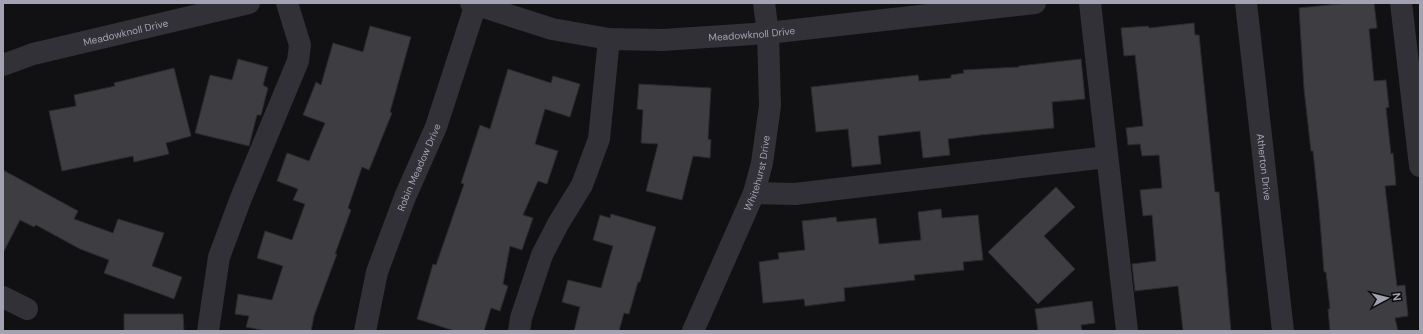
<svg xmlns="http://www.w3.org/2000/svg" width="1423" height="334" font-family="'DM Sans',sans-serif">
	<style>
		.building { fill: #3d3d42; stroke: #2b2a2e }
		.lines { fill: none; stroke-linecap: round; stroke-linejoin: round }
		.minor { stroke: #323137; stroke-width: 22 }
		.labels { text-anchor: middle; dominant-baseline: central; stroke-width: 4; stroke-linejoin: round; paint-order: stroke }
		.street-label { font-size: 10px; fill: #a2a3b2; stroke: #0c0b0d }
	</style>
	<rect width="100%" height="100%" fill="#111012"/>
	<path class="building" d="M1348,3H1374L1377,28L1369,29L1374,81L1386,80L1389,107L1386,108L1391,154L1393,153L1396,185L1385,186L1397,286L1405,285L1408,316L1395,318L1398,331H1330L1328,309H1330L1326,272H1324L1319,209L1313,151H1311L1304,89L1299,8Z
		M1194,23L1195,35H1199L1215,192H1219L1231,331H1183L1178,286L1135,291L1132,264L1156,261L1152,215L1143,216L1140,190L1162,188L1159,155L1142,156L1140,144L1128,145L1126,128L1143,126L1135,55L1124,56L1121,28L1148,26L1149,28Z
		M370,26L411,37L390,112L392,113L369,170L362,167L348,208L351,210L335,254H337L314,316L311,331H266L246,327L249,316L235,314L238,294L272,300L283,266L257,258L265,231L292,240L305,204L293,200L298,189L277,181L287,153L309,161L325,123L303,115L316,82L321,85L333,43L363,52Z
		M238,59L268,67L263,85L268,88L261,115H257L249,146L195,133L210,75L232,80Z
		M1081,59L1085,99L1052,102L1054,128L980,135L948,139L950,155L923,158L920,131L878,136L881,164L852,167L848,129L816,132L811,87L918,75L919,81L951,78V75L964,73L963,70L1019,67V66Z
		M174,68L191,136L166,143L169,154L134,162L133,156L62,171L49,111L76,106L74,95L115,86L114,83Z
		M508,69L551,83L553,76L580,84L570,117L545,109L535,144L558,151L547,184L538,181L523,215L533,218L522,250L510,246L503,284L508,286L500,311L491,308L484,331H455L417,319L433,264L436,265L464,184L461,183L480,125L490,129Z
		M639,84L711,88L708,139L711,140L710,158L693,156L682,200L646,191L658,144L641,143L643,110L637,109Z
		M3,170L78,211L74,219L113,233L118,219L164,233L152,266L182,277L174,299L104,273L109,260L80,249L36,225L34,227L20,220L3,253Z
		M1056,187L1075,207L1044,236L1075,269L1038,304L988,252Z
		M941,209L942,218L978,215L983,260L963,262L964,270L914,275L915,280L844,288L845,301L805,306L804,299L763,303L759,262L779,259L778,253L805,250L802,221L836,217L837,222L876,218L879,244L921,240L918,212Z
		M611,214L656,227L640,282H638L629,314L624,313L619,331H574L580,307L562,302L568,280L601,288L613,246L593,240L600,215L610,218Z
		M1092,301L1095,323L1081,325L1082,331H1038L1035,309Z
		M124,314H183L184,331H124Z"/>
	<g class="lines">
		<g class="minor">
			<path id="s1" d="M471,3L552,29L609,39L663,40L768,33L1035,3"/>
			<path d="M1090,3L1127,331"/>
			<path id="s2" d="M1246,3L1283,331"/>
			<path d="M1401,3L1420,166"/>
			<path id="s3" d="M3,65L33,54L249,3"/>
			<path d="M754,193L795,194L1107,157"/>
			<path d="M3,297L27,309"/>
			<path d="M208,331L219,257L241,198L298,61L300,45L287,3"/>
			<path id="s4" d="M365,331L377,272L405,197L436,127L476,4"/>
			<path d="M519,331L521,318L542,255L558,224L582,185L599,139L609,39"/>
			<path id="s5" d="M693,331L754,193L762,163L770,106L768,33L764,3"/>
		</g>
	</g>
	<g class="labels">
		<g class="street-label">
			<text stroke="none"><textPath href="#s3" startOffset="127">Meadowknoll Drive</textPath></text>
			<text stroke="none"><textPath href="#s1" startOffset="286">Meadowknoll Drive</textPath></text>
			<text stroke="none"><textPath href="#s4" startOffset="173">Robin Meadow Drive</textPath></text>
			<text stroke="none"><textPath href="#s2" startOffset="165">Atherton Drive</textPath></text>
			<text stroke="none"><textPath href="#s5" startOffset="171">Whitehurst Drive</textPath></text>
		</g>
	</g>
	<rect width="1423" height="334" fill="none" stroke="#a2a3b2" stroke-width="8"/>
	<g transform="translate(1387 298) rotate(83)" stroke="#0c0b0d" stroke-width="3" paint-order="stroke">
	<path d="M0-3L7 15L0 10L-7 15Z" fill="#a2a3b2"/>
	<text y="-6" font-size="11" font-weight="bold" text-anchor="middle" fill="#a2a3b2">N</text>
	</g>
</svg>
